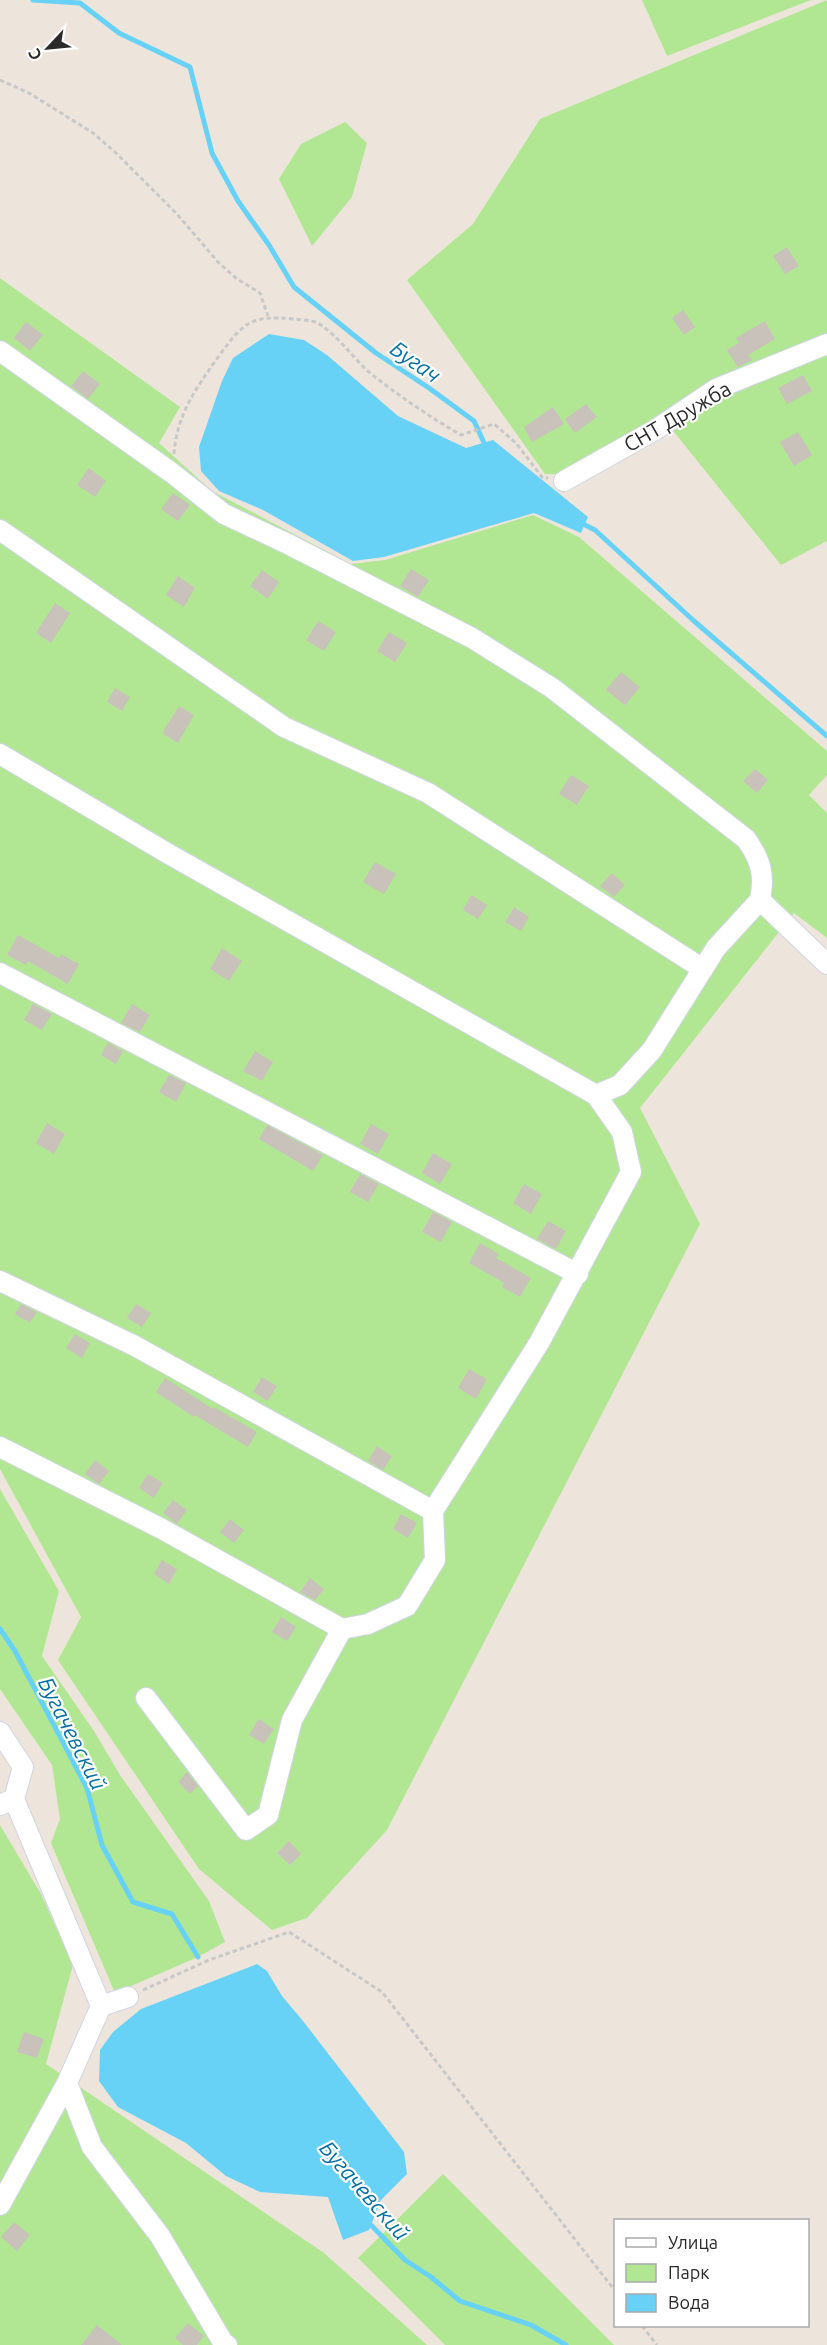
<svg xmlns="http://www.w3.org/2000/svg" width="827" height="2345" font-family="Ubuntu,sans-serif">
	<style>
		.green { fill: #b1e793 }
		.water { fill: #67d2f6 }
		.lines { fill: none; stroke-linecap: round; stroke-linejoin: round }
		.stream { stroke: #67d2f6; stroke-width: 5 }
		.building { fill: #c8c2ba }
		.minor-casing { stroke: #d0d4e4; stroke-width: 22 }
		.path { stroke: #c8c8c8; stroke-width: 3; stroke-dasharray: 4.5 3; stroke-linecap: butt }
		.minor { stroke: #fff; stroke-width: 20 }
		.labels { text-anchor: middle; dominant-baseline: central; stroke-width: 4.5; stroke-linejoin: round; paint-order: stroke }
		.street-label { font-size: 21px; fill: #2a2a2a; stroke: #fff }
		.water-label { font-size: 22px; font-style: italic; fill: #056fa3; stroke: #fff }
	</style>
	<rect width="100%" height="100%" fill="#ede5db"/>
	<path class="green" d="M642,0H811L667,56Z
		M827,0V541L781,565L662,417L558,474H545L407,280L473,224L540,119Z
		M345,122L367,143L352,197L312,246L279,179L301,144Z
		M0,278L180,407L159,443L212,491L351,564L385,560L533,515L579,537L827,751V775L809,795L827,813V938L794,913L640,1108L700,1224L387,1830L307,1918L272,1930L199,1869L58,1660L81,1617L0,1469Z
		M0,1489L59,1591L42,1656L94,1731L120,1775L209,1901L225,1942L198,1957L115,1993L51,1843L60,1819L52,1765L0,1689Z
		M0,1825L41,1894L73,1965L46,2064L324,2253L427,2345H0Z
		M443,2174L614,2345H445L358,2258Z"/>
	<path class="water" d="M269,334L304,340L327,355L398,416L466,448L493,440L588,517L581,533L534,513L384,557L353,561L263,510L219,491L201,471L199,447L222,381L233,358Z
		M257,1964L267,1971L282,1996L303,2021L404,2152L407,2174L381,2200L369,2230L343,2240L328,2197L260,2192L226,2176L186,2143L118,2107L99,2081L100,2050L113,2032L141,2009Z"/>
	<g class="lines">
		<path class="stream" d="M33,0L80,3L119,33L190,67L212,153L238,201L269,245L294,287L376,353L429,388L474,421L486,447
			M579,522L595,530L694,621L827,736
			M0,1629L15,1651L87,1788L102,1845L133,1902L172,1914L198,1957
			M367,2221L405,2260L431,2277L460,2301L531,2325L566,2345"/>
	</g>
	<path class="building" d="M787,247L799,266L785,274L773,256Z
		M683,310L695,327L684,335L672,318Z
		M765,321L775,339L748,355L752,360L738,367L727,350L739,343L736,338Z
		M26,322L43,335L30,351L14,338Z
		M83,371L100,384L88,399L71,386Z
		M803,375L812,391L787,404L778,388Z
		M586,404L597,417L575,433L565,419Z
		M553,407L564,424L532,442L524,427Z
		M798,432L812,455L794,466L780,442Z
		M89,468L106,481L95,497L77,485Z
		M173,493L190,505L178,521L161,509Z
		M411,569L429,580L418,597L400,586Z
		M262,570L279,582L268,599L250,586Z
		M178,576L195,588L184,607L166,595Z
		M55,603L70,613L51,643L36,633Z
		M318,621L336,632L324,651L306,640Z
		M389,632L407,643L395,662L377,651Z
		M621,672L640,687L625,705L606,690Z
		M115,688L130,697L122,711L107,702Z
		M179,706L194,715L178,743L162,733Z
		M755,769L768,780L757,793L743,781Z
		M571,775L589,786L577,805L559,794Z
		M375,862L396,874L384,894L363,882Z
		M612,873L625,885L614,897L600,886Z
		M471,895L487,905L478,919L463,910Z
		M514,907L529,917L521,931L505,922Z
		M18,935L59,958L61,954L79,964L68,984L28,961L26,965L7,955Z
		M222,948L242,961L229,981L210,969Z
		M33,1004L52,1014L42,1030L24,1020Z
		M132,1004L150,1015L140,1032L121,1023Z
		M108,1043L123,1051L116,1064L101,1055Z
		M255,1051L273,1062L262,1081L243,1071Z
		M169,1075L186,1083L176,1102L159,1092Z
		M47,1123L65,1134L54,1154L36,1143Z
		M371,1124L389,1134L378,1154L360,1144Z
		M267,1125L323,1155L313,1171L259,1139Z
		M433,1153L452,1164L440,1184L422,1173Z
		M360,1174L379,1184L368,1202L350,1192Z
		M524,1184L542,1194L531,1214L513,1203Z
		M433,1212L452,1222L441,1242L422,1232Z
		M548,1221L566,1231L556,1249L537,1239Z
		M480,1243L499,1254L496,1258L531,1278L520,1297L502,1287L504,1283L469,1263Z
		M21,1304L37,1312L30,1323L15,1314Z
		M136,1304L151,1313L142,1327L127,1318Z
		M75,1334L90,1343L82,1358L66,1348Z
		M469,1369L487,1379L476,1399L458,1388Z
		M262,1377L277,1386L268,1401L253,1392Z
		M165,1378L213,1409L214,1407L257,1432L248,1447L195,1415L194,1417L156,1392Z
		M377,1446L392,1456L383,1470L368,1461Z
		M95,1460L109,1471L99,1484L85,1474Z
		M148,1474L163,1483L154,1498L139,1488Z
		M173,1500L187,1510L177,1524L163,1513Z
		M401,1514L417,1523L408,1538L393,1529Z
		M230,1519L244,1530L234,1543L220,1532Z
		M162,1560L177,1569L169,1584L154,1574Z
		M310,1578L324,1589L315,1600L300,1592Z
		M281,1617L296,1627L287,1641L272,1632Z
		M259,1719L274,1729L264,1744L249,1735Z
		M187,1772L198,1786L190,1794L178,1782Z
		M289,1841L301,1854L290,1865L277,1853Z
		M24,2032L44,2039L37,2058L17,2052Z
		M14,2222L30,2235L17,2251L1,2237Z
		M188,2323L204,2336L197,2345H183L175,2338Z
		M97,2325L122,2345H81Z"/>
	<g class="lines">
		<defs>
			<path id="minor" d="M0,351L172,473L224,514L288,544L472,638L552,688L746,839C761,860 765,875 760,900L827,964
				M564,481L655,430L716,389L827,344
				M0,530L284,727L428,793L703,969
				M0,754L167,853L596,1095L622,1132L631,1172L539,1343L433,1511L135,1346L0,1281
				M0,973L578,1274
				M596,1095L620,1085L652,1050L716,948L760,900
				M0,1447L162,1529L342,1629
				M146,1698L246,1830L268,1815L292,1720L342,1629L368,1624L407,1606L435,1560L433,1511
				M0,1732L23,1767L14,1799
				M0,1805L14,1799L101,2006L67,2083L92,2147L160,2236L224,2344L227,2345
				M101,2006L128,1997
				M0,2205L67,2083"/>
		</defs>
		<use href="#minor" class="minor-casing"/>
		<path class="path" d="M0,80L29,93L93,133L115,152L177,214L218,262L237,279L260,293L268,316
			M174,454C177,414 196,388 219,356C244,321 252,315 294,319C303,320 314,320 321,325C340,338 353,358 370,373C399,396 430,417 461,435L494,424L516,443L542,477L548,478
			M143,1990L209,1960L289,1932L382,1992L616,2292
			M642,2326L657,2345"/>
		<use href="#minor" class="minor"/>
	</g>
	<g class="labels">
		<g class="street-label">
			<text transform="translate(677 416) rotate(-30)">СНТ Дружба</text>
		</g>
		<g class="water-label">
			<text transform="translate(416 361) rotate(35)">Бугач</text>
			<text transform="translate(73 1733) rotate(63)">Бугачевский</text>
			<text transform="translate(365 2190) rotate(49)">Бугачевский</text>
		</g>
	</g>
	<rect x="614" y="2219" width="195" height="108" fill="#ffffff" stroke="#aaaaaa" stroke-width="1.5"/>
	<rect x="626" y="2238" width="30" height="9" fill="#ffffff" stroke="#aaaaaa" stroke-width="1.5"/>
	<text x="668" y="2249" font-size="18" fill="#2a2a2a">Улица</text>
	<rect x="626" y="2264" width="30" height="18" fill="#b1e793" stroke="#aaaaaa" stroke-width="1.5"/>
	<text x="668" y="2279" font-size="18" fill="#2a2a2a">Парк</text>
	<rect x="626" y="2294" width="30" height="18" fill="#67d2f6" stroke="#aaaaaa" stroke-width="1.5"/>
	<text x="668" y="2309" font-size="18" fill="#2a2a2a">Вода</text>
	<g transform="translate(48 48) rotate(244)" stroke="#ffffff" stroke-width="4.5" paint-order="stroke">
	<path d="M0-4.5L10 22L0 15L-10 22Z" fill="#2a2a2a"/>
	<text y="-9" font-size="16" font-weight="bold" text-anchor="middle" fill="#2a2a2a">С</text>
	</g>
</svg>
